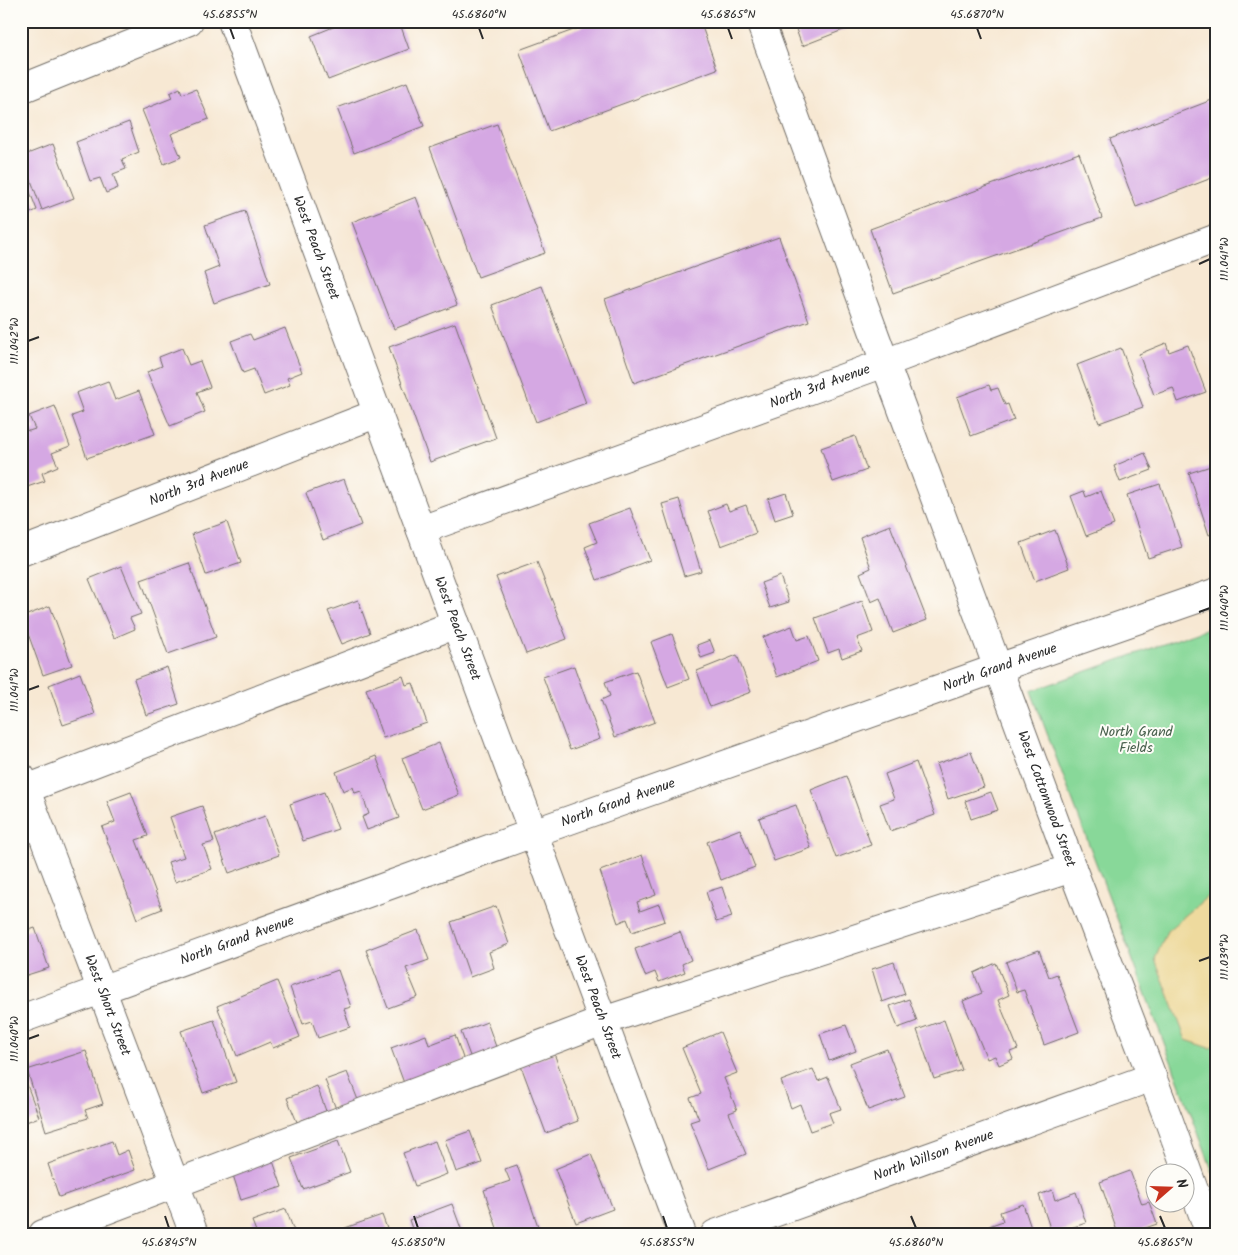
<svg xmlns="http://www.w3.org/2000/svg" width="1238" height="1255" font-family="Kalam,sans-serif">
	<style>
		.green { fill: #88d899; stroke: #5a8262 }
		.sand { fill: #eeda9e; stroke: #8c8264 }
		.building { fill: #d5a8e3 }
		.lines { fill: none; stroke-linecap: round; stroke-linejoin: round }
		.minor-casing { stroke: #726d66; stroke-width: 30 }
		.major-casing { stroke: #726d66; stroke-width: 30 }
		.minor { stroke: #fff; stroke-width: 28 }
		.major { stroke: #fff; stroke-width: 28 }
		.ticks { fill: none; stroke: #2b2b2b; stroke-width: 2 }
		.labels { text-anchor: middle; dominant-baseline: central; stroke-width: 4; stroke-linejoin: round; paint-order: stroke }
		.street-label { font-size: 14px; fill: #2b2b2b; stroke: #fdfcf7 }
		.park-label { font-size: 14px; fill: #475f4c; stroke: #fdfcf7 }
		.neatline { fill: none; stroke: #2b2b2b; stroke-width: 2 }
		.ticks-label { font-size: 12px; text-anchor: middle; fill: #2b2b2b }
	</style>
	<rect width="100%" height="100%" fill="#fdfcf7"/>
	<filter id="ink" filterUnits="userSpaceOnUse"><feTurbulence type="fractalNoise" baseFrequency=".02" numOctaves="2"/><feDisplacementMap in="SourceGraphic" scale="10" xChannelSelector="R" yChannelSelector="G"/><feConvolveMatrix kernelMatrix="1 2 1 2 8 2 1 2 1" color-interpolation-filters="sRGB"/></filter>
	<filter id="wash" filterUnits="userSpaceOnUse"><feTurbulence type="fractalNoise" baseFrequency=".0096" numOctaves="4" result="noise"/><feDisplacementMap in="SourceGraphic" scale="20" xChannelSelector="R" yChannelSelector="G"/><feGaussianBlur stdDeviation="1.12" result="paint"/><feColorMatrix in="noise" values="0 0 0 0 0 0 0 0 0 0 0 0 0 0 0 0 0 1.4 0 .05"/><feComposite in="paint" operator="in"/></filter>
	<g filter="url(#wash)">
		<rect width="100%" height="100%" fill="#f7e8d3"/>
		<path class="green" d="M1217,625V1183L1031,691Z"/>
		<path class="sand" d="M1208,896L1217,897V1045L1210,1048L1186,1040L1155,959L1167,931Z"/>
		<g id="blocks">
			<path class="building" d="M348,21H399L409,49L328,80L311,36Z
				M598,21H700L717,69L549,131L519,50Z
				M793,21H866L802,46Z
				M407,82L424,126L354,153L337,108Z
				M180,88L182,94L196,89L209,119L171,134L181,157L164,164L142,110L172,98L170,93Z
				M1217,98V176L1136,207L1110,139Z
				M129,122L139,152L122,159L126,169L113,174L118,188L106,193L100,178L90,181L76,142Z
				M497,124L545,253L478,277L430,148Z
				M53,144L74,198L42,210L22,156Z
				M1079,153L1102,218L893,293L870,229Z
				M21,169L37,210L21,217Z
				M416,197L457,305L394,329L352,222Z
				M245,211L270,284L214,303L204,273L219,267L205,225Z
				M779,237L809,321L634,383L605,299Z
				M542,286L586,403L536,422L492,305Z
				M455,323L496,438L430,462L389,347Z
				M285,328L302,372L287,378L290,385L264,395L254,369L243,373L231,341L250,334L253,340Z
				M1166,343L1169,352L1188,345L1206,392L1178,402L1173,388L1154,395L1139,354Z
				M182,348L189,365L200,361L210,387L197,392L205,412L170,426L147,372L162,366L159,357Z
				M1121,348L1143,407L1099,423L1077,365Z
				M108,381L115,400L139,391L155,434L87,458L72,416L83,412L76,393Z
				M989,385L991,390L998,388L1005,405L1008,404L1014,420L971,436L957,397Z
				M55,406L70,446L52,453L58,466L42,473L45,481L21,489V428L29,431L35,429L29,416Z
				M855,436L867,470L833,482L821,448Z
				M1145,453L1152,470L1120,482L1114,466Z
				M1217,464V532L1209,535L1189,473Z
				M344,479L361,525L323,540L306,493Z
				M1160,484L1182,547L1148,558L1127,495Z
				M1084,491L1086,497L1101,491L1114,525L1086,536L1071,496Z
				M786,493L793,514L775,520L768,499Z
				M679,499L701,571L684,576L662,504Z
				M726,504L729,511L746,505L756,533L721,546L708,511Z
				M630,508L650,560L597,580L585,547L597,542L589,523Z
				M227,522L241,563L206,575L192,534Z
				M890,525L927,620L893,633L880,598L871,602L860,573L871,568L860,537Z
				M1055,530L1069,568L1035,581L1021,543Z
				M537,562L567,639L526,654L496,577Z
				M189,563L216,637L168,654L141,580Z
				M121,566L141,614L130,618L135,629L114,638L89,579Z
				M780,576L789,602L770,608L761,583Z
				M358,600L370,633L342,644L328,611Z
				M862,601L873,632L857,638L862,651L842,658L839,649L828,653L815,618Z
				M50,606L72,665L43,675L22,617Z
				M792,626L797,640L809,636L818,661L777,677L763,637Z
				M672,634L689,679L668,687L651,642Z
				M710,640L715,653L701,658L697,645Z
				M737,655L751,692L710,707L697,671Z
				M574,666L600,739L570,750L543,677Z
				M167,667L179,704L146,715L134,679Z
				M636,671L655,722L615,737L601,700L610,696L605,682Z
				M80,673L95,714L63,725L49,685Z
				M403,676L406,685L413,683L427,723L383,738L366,689Z
				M439,743L459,795L422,809L402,758Z
				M971,752L984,787L948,799L936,764Z
				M376,756L399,818L367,830L362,817L369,814L361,791L355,793L353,787L343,791L336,772Z
				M916,762L935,815L890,831L880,804L894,799L885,774Z
				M846,776L871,845L836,858L811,790Z
				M131,792L148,836L136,840L162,909L137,919L102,827L115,822L107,801Z
				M324,792L338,829L303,841L290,804Z
				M991,792L998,810L971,819L965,801Z
				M796,805L811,848L774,861L759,818Z
				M202,806L214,842L203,845L212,869L175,882L168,862L184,857L170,817Z
				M265,816L279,855L229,873L215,835Z
				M740,829L755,867L721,880L707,842Z
				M642,855L656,895L637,902L640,911L659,904L665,921L632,932L627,919L618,923L600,871Z
				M722,887L732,917L716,922L706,892Z
				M496,906L509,944L489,952L494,968L470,977L451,922Z
				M35,928L49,968L21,977V933Z
				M418,930L429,960L406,968L418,997L388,1008L366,950Z
				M680,932L691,960L682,964L685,972L659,982L655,972L645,976L635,949Z
				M1039,950L1049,977L1057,974L1079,1032L1044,1045L1024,990L1017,992L1006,962Z
				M894,962L905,994L882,1002L872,969Z
				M996,963L1009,995L998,1000L1018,1049L1010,1052L1013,1059L999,1065L995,1056L987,1059L963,1001L982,993L974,973Z
				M338,970L351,1007L344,1009L350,1027L318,1038L312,1021L303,1024L290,987Z
				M277,981L300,1037L273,1048L270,1042L237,1056L217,1006Z
				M909,999L917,1021L898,1028L890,1006Z
				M214,1020L236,1082L203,1093L181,1031Z
				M944,1020L962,1070L934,1079L917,1030Z
				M487,1022L499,1055L473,1064L461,1032Z
				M846,1025L856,1051L829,1061L820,1034Z
				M720,1032L737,1073L724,1078L737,1110L729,1113L746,1154L709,1169L690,1122L699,1119L690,1098L701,1094L682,1048Z
				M426,1035L429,1045L455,1035L464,1061L404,1083L391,1048Z
				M887,1049L905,1097L868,1110L850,1063Z
				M86,1051L103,1104L85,1110L88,1118L46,1131L27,1070Z
				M554,1053L578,1121L546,1133L521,1066Z
				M813,1069L818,1081L828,1077L841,1109L829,1113L833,1123L810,1131L800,1104L791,1108L781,1081Z
				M347,1072L358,1100L336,1109L325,1080Z
				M27,1085L39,1117L21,1124V1087Z
				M317,1086L326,1111L297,1122L287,1098Z
				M470,1131L482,1163L456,1172L445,1140Z
				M112,1141L117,1155L128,1150L135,1170L59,1197L48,1164Z
				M338,1141L350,1172L303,1189L291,1158Z
				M435,1141L447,1174L415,1186L403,1153Z
				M591,1154L613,1209L576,1223L555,1169Z
				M272,1158L282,1187L241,1200L232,1172Z
				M517,1165L540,1232L534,1234H499L484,1190L510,1181L505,1169Z
				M1130,1171L1142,1204L1149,1202L1157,1224L1128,1234H1118L1100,1182Z
				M1052,1190L1055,1200L1076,1192L1086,1223L1052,1234L1039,1195Z
				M452,1204L463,1234H414L409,1220Z
				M1023,1204L1033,1234H991L989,1226L1003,1221L1000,1212Z
				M286,1209L295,1234H257L252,1221Z
				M382,1215L389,1234H347L345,1228Z"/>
		</g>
	</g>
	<g filter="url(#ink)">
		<use href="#blocks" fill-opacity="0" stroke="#726d66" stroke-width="1"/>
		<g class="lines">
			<defs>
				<g id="minor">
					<path id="s1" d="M760,21L885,363L1072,868L1169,1121L1210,1234"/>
					<path d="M21,89L189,21"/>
					<path id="s2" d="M421,530L885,363L1217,238"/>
					<path id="s3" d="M21,552L378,413"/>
					<path id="s4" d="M21,777L194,1234"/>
					<path d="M21,791L456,624"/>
					<path id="s5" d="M21,1019L533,833L998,668L1217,592"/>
					<path d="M43,1234L603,1021L1072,868"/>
					<path id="s6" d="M715,1234L1152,1077"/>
				</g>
				<g id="major">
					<path id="s7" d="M232,21L682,1234"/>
				</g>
			</defs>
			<use href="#minor" class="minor-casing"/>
			<use href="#major" class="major-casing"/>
			<use href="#minor" class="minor"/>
			<use href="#major" class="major"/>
		</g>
	</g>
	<path class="ticks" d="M230,28L234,39M479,28L483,39M728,28L732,39M977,28L981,39M1199,264L1210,259M28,341L39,337M1199,612L1210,608M28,690L39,686M1199,961L1210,957M28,1039L39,1035M165,1216L169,1228M414,1216L418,1228M663,1216L667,1228M911,1216L916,1228M1160,1216L1165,1228"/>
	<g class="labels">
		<g class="street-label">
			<text stroke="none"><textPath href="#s7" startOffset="242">West Peach Street</textPath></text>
			<text stroke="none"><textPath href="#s2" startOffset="424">North 3rd Avenue</textPath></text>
			<text stroke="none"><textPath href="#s3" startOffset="191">North 3rd Avenue</textPath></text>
			<text stroke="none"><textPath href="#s7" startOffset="648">West Peach Street</textPath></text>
			<text stroke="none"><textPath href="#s5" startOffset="1040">North Grand Avenue</textPath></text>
			<text stroke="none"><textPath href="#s1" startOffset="829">West Cottonwood Street</textPath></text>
			<text stroke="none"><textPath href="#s5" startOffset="635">North Grand Avenue</textPath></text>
			<text stroke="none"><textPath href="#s5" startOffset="230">North Grand Avenue</textPath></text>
			<text stroke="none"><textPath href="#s4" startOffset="244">West Short Street</textPath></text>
			<text stroke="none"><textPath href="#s7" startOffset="1052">West Peach Street</textPath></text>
			<text stroke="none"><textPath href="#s6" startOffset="232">North Willson Avenue</textPath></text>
		</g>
		<g class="park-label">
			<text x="1136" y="732">North Grand<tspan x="1136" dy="16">Fields</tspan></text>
		</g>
	</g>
	<rect width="1238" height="1255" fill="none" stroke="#fdfcf7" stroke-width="55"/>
	<g transform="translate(1170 1188) rotate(70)"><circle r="24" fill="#fdfcf7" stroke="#a9a8a5"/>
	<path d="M0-4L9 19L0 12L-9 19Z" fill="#c8321e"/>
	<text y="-8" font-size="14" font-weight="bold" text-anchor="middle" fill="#2b2b2b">N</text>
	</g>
	<rect x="28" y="28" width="1182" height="1200" class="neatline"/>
	<g class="ticks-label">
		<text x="230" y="18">45.6855°N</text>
		<text x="479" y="18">45.6860°N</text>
		<text x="728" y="18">45.6865°N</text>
		<text x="977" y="18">45.6870°N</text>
		<text transform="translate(1224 259) rotate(-90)" y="4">111.041°W</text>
		<text transform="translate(14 341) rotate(-90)" y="4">111.042°W</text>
		<text transform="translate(1224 608) rotate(-90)" y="4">111.040°W</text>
		<text transform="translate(14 690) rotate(-90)" y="4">111.041°W</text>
		<text transform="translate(1224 957) rotate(-90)" y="4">111.039°W</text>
		<text transform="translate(14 1039) rotate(-90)" y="4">111.040°W</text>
		<text x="169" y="1246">45.6845°N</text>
		<text x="418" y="1246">45.6850°N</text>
		<text x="667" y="1246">45.6855°N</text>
		<text x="916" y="1246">45.6860°N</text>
		<text x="1165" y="1246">45.6865°N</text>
	</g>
</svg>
